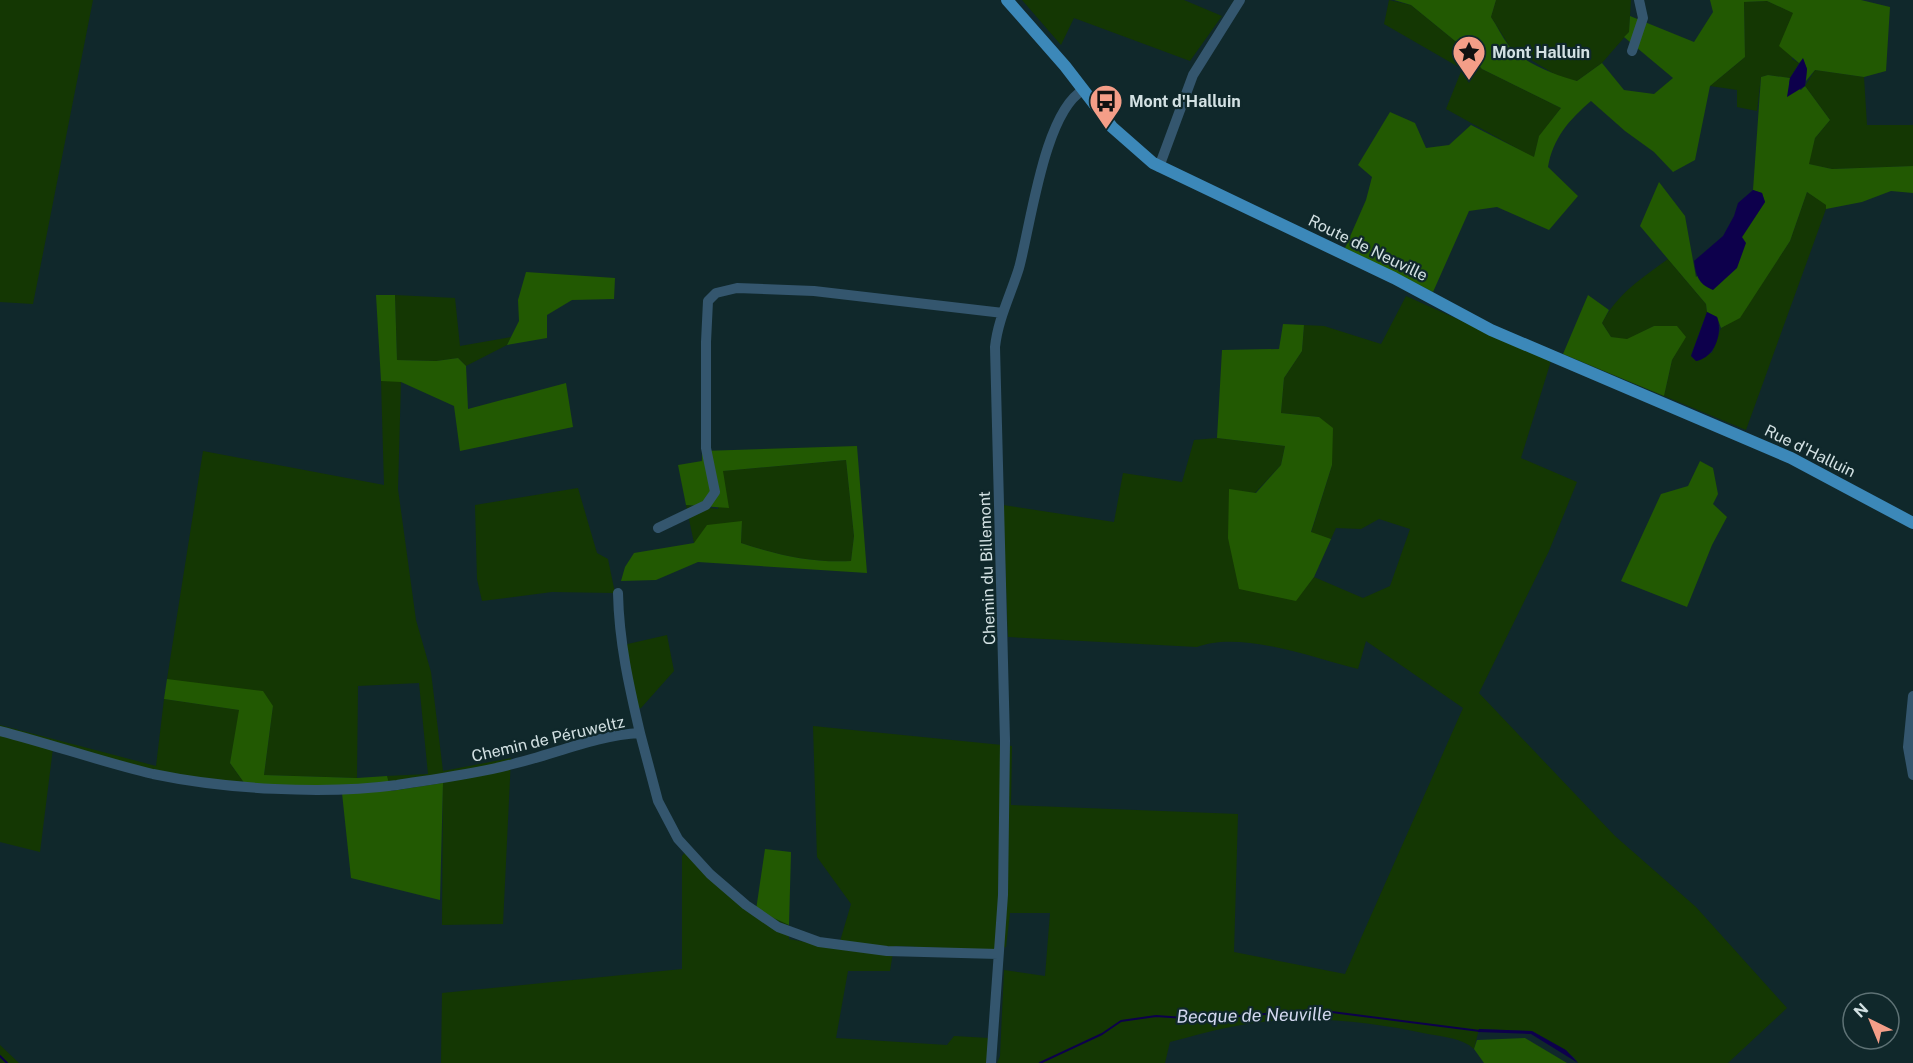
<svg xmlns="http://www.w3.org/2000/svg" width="1913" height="1063" font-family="'Public Sans',sans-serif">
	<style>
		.green { fill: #143703 }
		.forest { fill: #225902 }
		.water { fill: #0d004c }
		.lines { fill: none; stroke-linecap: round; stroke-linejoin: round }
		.stream { stroke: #0d004c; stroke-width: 2 }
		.minor { stroke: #34566e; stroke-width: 10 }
		.major { stroke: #3c88b9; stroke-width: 12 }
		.labels { text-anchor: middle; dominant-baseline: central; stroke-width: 4.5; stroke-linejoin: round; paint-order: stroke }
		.poi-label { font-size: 16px; font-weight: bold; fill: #d3e1e3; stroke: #10282b; text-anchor: start }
		.street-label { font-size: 16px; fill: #d3e1e3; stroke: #10282b }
		.water-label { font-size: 18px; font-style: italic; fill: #d3d8ef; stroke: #10282b }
	</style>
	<rect width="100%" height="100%" fill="#10282b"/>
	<path class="green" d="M0,0H93L33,304L0,302Z
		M1022,0H1184L1222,16L1190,61L1074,18L1061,45Z
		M1389,0L1411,5L1460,45L1482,69L1561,108L1539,137L1534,158L1446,109L1462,69L1384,24Z
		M1496,0H1631L1629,32L1602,63L1577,81L1559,77L1510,47L1491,17Z
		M1767,1L1794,13L1792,59L1799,63L1790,78L1768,75L1761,77L1757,111L1737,107V90L1710,86L1745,57L1744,2Z
		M1815,70L1864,77L1867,125H1913V166L1832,169L1808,164L1815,138L1830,120L1805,86Z
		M1807,192L1827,205L1826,209L1746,430L1664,396L1672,360L1685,337L1654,326L1627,340L1611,337L1602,323C1617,294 1642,278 1668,259L1706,304L1707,312L1691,355L1712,353L1721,328L1740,317L1790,241Z
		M395,295L455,298L460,346L511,337L507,345L466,366L458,358L436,361L397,360Z
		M1406,296L1551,361L1521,458L1577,482L1549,551L1479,693L1615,836L1696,907L1787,1008L1728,1063H1578L1574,1057L1532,1031L1479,1029L1474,1049C1462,1038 1444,1037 1428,1034C1368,1021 1301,1014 1241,1025C1217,1029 1193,1036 1170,1042L1165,1063H997L1000,1056L1004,970L1045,976L1050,913H1010L1006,947L993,950L894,946L890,971H848L836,1038L947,1045L954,1036L989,1038L988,1063H441L442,993L682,969V856L689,847C714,881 752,907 789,925V939L838,948L851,904L817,857L813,726L1012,746L1011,805L1238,814L1234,952L1345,974L1463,708L1366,641L1358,669C1313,658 1240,630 1197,647L1008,637L1003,505L1114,522L1123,473L1182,482L1194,440L1217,438L1285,446L1281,465L1255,493L1229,490L1295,601L1314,577L1363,598L1390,586L1410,529L1379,519L1361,529L1336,528L1331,539L1311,533L1332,465L1319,417L1281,413L1284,378L1302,351L1304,325L1324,326L1381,344Z
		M381,381H401L398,489L416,620L431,672L443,771L511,758L503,924L442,925L443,784L390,791L387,776L428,774L419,683L358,686L357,778L264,775L273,706L167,679L203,451L384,485Z
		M846,460L854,536L851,561C812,563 778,555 741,543L742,521L694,543L686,505L718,509L722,471Z
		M578,488L597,553L608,559L615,593L552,592L482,601L477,579L475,505Z
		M667,635L674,671L641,708L631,710L619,646Z
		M164,699L240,710L230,763L250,791L53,748L40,852L0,842V725L156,766Z
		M0,1045L19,1063H0Z"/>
	<path class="forest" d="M1394,0H1496L1491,17C1497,26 1502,37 1509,46C1524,63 1556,76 1577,81L1602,63L1624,90L1654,94L1673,78L1624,37L1629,32L1630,16L1694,42L1713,12L1710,0H1861L1890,7L1886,71L1864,77L1815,70L1806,81L1807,69L1803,59L1799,63L1779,46L1793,13L1767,1L1744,2L1745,57L1710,86L1695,160L1673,172L1654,152L1625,131L1591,101C1569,120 1553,138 1548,167L1578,196L1549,230L1497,207L1469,211L1433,292L1345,248L1366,200L1372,177L1358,165L1390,112L1415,123L1426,148L1449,145L1471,125L1534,157L1539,136L1561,108L1482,69L1460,45L1411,5Z
		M1768,75L1790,78L1789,83L1801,90L1805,86L1830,120L1815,138L1809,164L1832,169L1913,166V193L1891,191L1862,202L1826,209V205L1807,192L1790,241L1740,318L1721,328L1717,317L1707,312L1706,304L1640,226L1659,182L1685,216L1696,277L1742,237L1765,202L1762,193L1753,190L1761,77Z
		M526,272L615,278L614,299L572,300L547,315V338L507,345L519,321L518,300Z
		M376,295H395L397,360L436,361L458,358L466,366L468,409L566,383L573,427L460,451L454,406L401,382L381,381Z
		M1588,295L1609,310L1602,323L1611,337L1627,339L1654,326H1677L1686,337L1672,360L1664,396L1563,354Z
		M1283,324L1304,325L1302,351L1284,378L1281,413L1319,417L1333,428L1332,465L1311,532L1331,539L1314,577L1296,601L1239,589L1228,538L1229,489L1256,493L1281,465L1285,446L1217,438L1222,350L1279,349Z
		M857,446L867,573L698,562L656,580L621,581L625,567L634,553L694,543L707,525L742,521L741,543C778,555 812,563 851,561L854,536L846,460L723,471L729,508L686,505L678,465L702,461V451Z
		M1700,461L1713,468L1718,494L1713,504L1727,517L1712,545L1687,607L1621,581L1661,494L1688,486Z
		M167,679L263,691L273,706L264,775L357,778L387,776L391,791L443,783L440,900L351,878L342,793L250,791L230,763L239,710L164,699Z
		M765,849L791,852L789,925L756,910Z
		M1525,1038L1567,1063H1484L1474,1049L1477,1040Z"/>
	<path class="water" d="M1803,58L1807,69L1805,86L1787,97L1790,78Z
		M1753,190L1762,193L1765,202L1742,237L1746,243L1737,268L1713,290C1698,284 1696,275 1694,261L1723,236L1734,216L1738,203Z
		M1707,312L1717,317C1723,333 1715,358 1696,361L1691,356Z
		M1479,1029L1532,1031L1566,1050L1578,1063L1531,1034L1478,1032Z"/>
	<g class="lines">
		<path class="stream" d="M0,1056L7,1063
			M1040,1063L1102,1034L1121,1021L1156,1016L1199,1019L1316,1010L1480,1031"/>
		<path class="minor" d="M1632,51L1643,18L1639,0
			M1159,167L1193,75L1240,0
			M658,528L706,505L715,492L706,448V342L708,301L716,293L737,288L814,291L1003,313
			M618,593C619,642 629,686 640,733
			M1913,696L1908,747L1913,775
			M0,731C51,744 102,762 153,774C225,789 323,795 397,785C435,779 475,774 513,764C555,754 597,735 640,733L658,801L678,839L710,874L746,905L778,927L819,942L887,951L998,954
			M991,1063L1003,895L1005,741L995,347C998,319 1011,294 1019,268C1031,224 1044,113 1083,90"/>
		<path class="major" d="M1007,0L1065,66L1112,127L1153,163L1394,278L1491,330L1791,458L1913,523"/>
	</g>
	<defs>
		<symbol id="sight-pin" viewBox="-11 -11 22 30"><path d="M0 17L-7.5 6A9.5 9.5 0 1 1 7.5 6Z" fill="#f49e88" stroke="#10282b"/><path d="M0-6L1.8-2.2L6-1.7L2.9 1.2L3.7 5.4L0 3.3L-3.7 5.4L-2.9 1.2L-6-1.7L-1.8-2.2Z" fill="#111"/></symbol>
		<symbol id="bus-pin" viewBox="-11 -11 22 30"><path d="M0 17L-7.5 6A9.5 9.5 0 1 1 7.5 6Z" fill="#f49e88" stroke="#10282b"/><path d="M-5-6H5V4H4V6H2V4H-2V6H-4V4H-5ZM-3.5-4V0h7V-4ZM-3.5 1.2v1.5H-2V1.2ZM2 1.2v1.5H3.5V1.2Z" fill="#111"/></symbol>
	</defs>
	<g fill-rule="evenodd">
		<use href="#sight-pin" x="1450" y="33" width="38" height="52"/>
		<use href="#bus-pin" x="1087" y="82" width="38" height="52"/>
	</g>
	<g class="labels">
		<g class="poi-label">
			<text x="1492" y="52">Mont Halluin</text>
			<text x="1129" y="101">Mont d'Halluin</text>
		</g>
		<g class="street-label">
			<text transform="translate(1368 248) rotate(26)">Route de Neuville</text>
			<text transform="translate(1810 451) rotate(26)">Rue d'Halluin</text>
			<text transform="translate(987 568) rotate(-92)">Chemin du Billemont</text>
			<text transform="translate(548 739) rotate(-13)">Chemin de Péruweltz</text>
		</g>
		<g class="water-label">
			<text transform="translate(1254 1015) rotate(-1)">Becque de Neuville</text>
		</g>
	</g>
	<g transform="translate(1871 1021) rotate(317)"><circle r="28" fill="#10282b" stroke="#5e7275" stroke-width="1.5"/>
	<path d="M0-4.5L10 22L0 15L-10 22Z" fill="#f49e88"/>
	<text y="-9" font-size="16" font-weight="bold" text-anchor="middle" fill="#d3e1e3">N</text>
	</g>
</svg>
